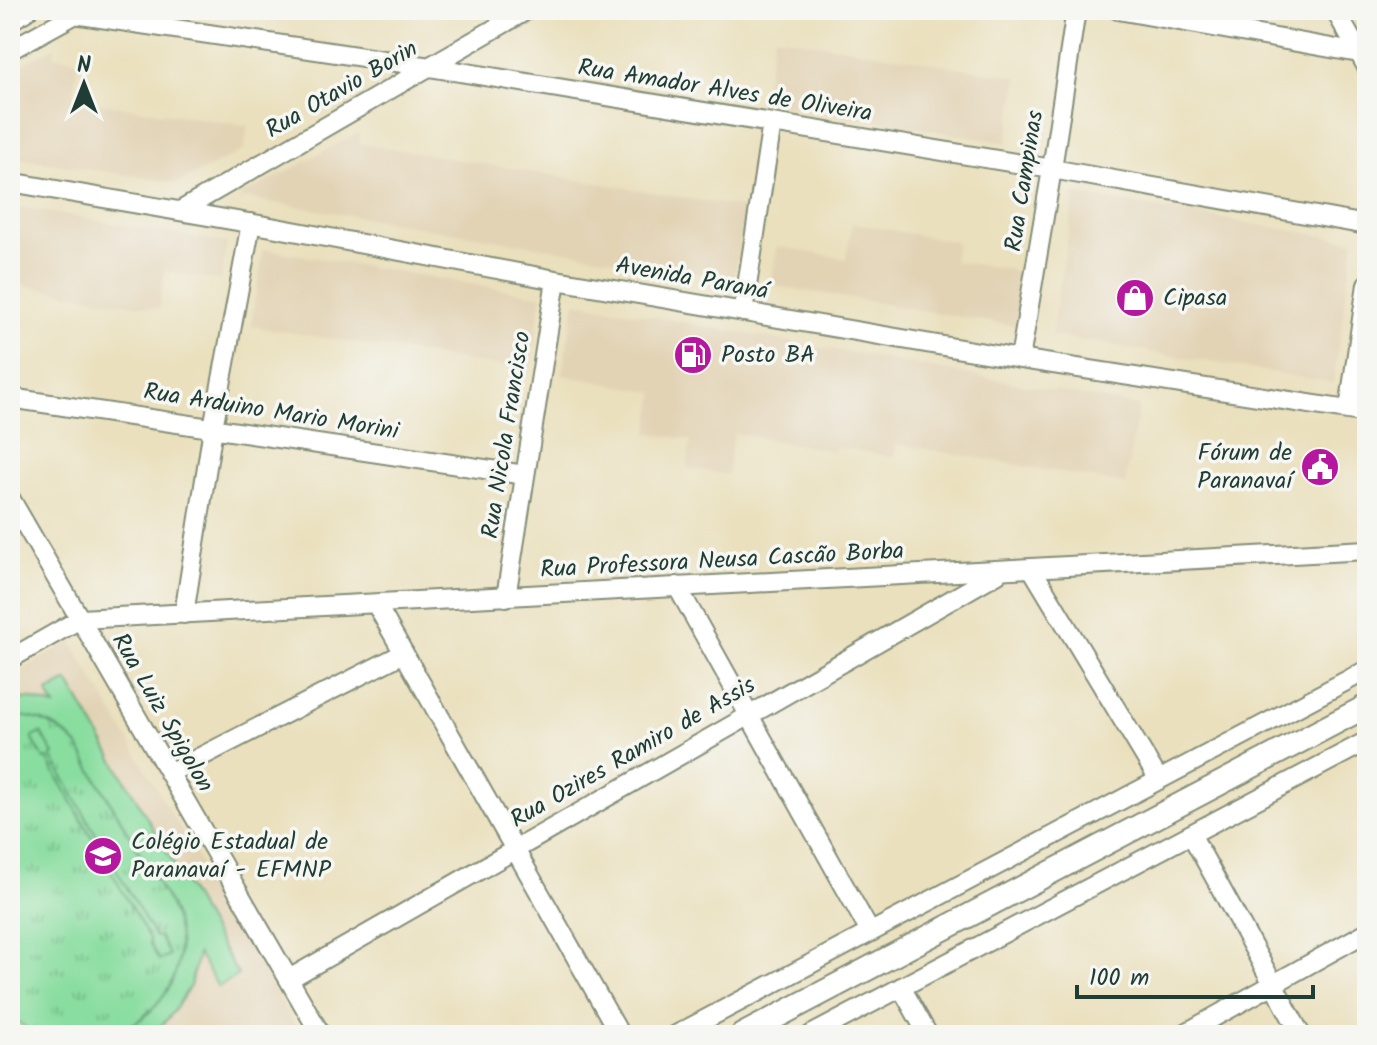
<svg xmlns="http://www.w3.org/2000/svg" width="1377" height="1045" font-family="Kalam,sans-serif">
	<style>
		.built { fill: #e2d3b5 }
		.grass { fill: url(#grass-tufts); stroke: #548d6a; stroke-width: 2 }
		.pitch { fill: #88dd9f; stroke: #548d6a; stroke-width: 2 }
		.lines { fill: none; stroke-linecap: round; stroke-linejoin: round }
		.minor-casing { stroke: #848e78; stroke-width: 22 }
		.major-casing { stroke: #848e78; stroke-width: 26 }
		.minor { stroke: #fff; stroke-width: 18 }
		.major { stroke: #fff; stroke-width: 22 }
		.labels { text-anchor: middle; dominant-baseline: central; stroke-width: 7; stroke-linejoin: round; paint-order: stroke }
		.street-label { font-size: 24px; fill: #1f3d34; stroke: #f6f6f2 }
		.poi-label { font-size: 24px; fill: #1f3d34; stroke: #f6f6f2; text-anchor: start }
	</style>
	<defs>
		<pattern id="grass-tufts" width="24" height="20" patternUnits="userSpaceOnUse" patternTransform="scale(2)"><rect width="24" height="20" fill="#88dd9f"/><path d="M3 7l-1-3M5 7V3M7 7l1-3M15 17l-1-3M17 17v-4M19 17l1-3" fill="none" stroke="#6fb482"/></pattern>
	</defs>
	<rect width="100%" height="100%" fill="#f6f6f2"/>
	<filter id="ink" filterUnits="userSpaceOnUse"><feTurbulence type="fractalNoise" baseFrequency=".0125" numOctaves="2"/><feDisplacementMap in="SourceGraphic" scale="16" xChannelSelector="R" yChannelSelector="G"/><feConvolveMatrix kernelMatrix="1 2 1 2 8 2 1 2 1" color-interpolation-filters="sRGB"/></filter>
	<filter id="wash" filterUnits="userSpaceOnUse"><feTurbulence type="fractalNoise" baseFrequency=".006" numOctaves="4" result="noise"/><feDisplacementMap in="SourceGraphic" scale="32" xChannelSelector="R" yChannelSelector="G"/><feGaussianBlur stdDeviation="1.8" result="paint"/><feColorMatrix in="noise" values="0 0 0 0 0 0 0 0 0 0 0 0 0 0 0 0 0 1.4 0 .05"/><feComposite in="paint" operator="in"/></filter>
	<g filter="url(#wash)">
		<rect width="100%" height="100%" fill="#eae0bd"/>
		<path class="built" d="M774,36L1018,77L1007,143L762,102Z
			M55,46L54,56L78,60L73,99L248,126L244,150L178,183L10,157V72Z
			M360,132L359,143L746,208L734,279L239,197Z
			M1075,194L1354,241L1333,383L1051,335Z
			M10,205L227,243L221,281L165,271L159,309L19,285L16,302L10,301Z
			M852,223L957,242L954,261L1025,272L1015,326L771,285L777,246L846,259Z
			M263,249L542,296L530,371L251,326Z
			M575,302L1139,406L1125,484L897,444L894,457L835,447L834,451L734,433L727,475L687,468L691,440L648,433L655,393L562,375Z
			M71,641L301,1035H10V677Z"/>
		<path class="grass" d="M15,715C41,717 60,726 78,746L170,905C189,949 180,985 144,1016C135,1024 123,1033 112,1035C104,1036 94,1035 86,1035C70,1035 53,1035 36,1035L27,1029L10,1015V716Z"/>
		<path class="pitch" d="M68,681L238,975L218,987L198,954L190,986L174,1011L164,1023L149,1035H112C168,1012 195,962 170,905L78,746C60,725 38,715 10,716V698L31,699L55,706L47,692Z
			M41,733L54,754L51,756L155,937L159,936L169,955L159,960L149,942L150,940L47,758L44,759L32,738Z"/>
	</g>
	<g filter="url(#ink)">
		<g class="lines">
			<defs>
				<path id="minor" d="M61,10L74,14L430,67L1052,169L1367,225
					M1118,10L1359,53L1367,48
					M1335,10L1367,67
					M10,21L28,10
					M10,50L81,11
					M10,182L266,226L556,280L1020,359L1367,413
					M180,211L527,10
					M743,312L772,123
					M1020,359L1052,169L1076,10
					M10,398L525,475
					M1349,409L1367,284
					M10,498L321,1035
					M1032,569L1159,780
					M677,586L870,932
					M506,597L556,280
					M376,604L620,1035
					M184,614L213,428L251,223
					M10,659L80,619L1367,550
					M169,773L404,653
					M1191,834L1301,1035
					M289,979L998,573
					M901,987L928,1035
					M676,1035L1367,670
					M811,1035L1367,741
					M1182,1035L1367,932"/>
				<path id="major" d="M742,1035L1367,706"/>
			</defs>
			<use href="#minor" class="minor-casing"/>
			<use href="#major" class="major-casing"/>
			<use href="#minor" class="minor"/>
			<use href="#major" class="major"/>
		</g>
	</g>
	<defs>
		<symbol id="shop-disc" viewBox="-11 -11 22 22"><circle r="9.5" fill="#b5179e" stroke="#f6f6f2"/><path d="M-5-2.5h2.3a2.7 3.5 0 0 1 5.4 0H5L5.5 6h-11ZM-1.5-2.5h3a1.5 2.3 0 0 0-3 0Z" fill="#fff"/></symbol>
		<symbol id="fuel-disc" viewBox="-11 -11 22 22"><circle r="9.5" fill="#b5179e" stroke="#f6f6f2"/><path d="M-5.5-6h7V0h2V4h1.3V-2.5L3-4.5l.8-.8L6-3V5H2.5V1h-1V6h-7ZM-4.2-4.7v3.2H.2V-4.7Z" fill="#fff"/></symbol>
		<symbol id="civic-disc" viewBox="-11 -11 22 22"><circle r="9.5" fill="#b5179e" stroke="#f6f6f2"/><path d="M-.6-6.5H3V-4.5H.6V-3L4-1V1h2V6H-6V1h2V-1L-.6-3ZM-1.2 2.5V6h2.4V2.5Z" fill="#fff"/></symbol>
		<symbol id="school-disc" viewBox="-11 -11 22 22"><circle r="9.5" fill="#b5179e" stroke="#f6f6f2"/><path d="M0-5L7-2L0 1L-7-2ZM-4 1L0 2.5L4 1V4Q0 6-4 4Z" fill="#fff"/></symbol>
	</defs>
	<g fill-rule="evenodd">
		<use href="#shop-disc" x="1113" y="276" width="44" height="44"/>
		<use href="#fuel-disc" x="671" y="333" width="44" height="44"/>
		<use href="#civic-disc" x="1298" y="445" width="44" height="44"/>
		<use href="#school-disc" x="81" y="834" width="44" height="44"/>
	</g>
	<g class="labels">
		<g class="street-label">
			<text transform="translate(342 90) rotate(-30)">Rua Otavio Borin</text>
			<text transform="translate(725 91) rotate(9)">Rua Amador Alves de Oliveira</text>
			<text transform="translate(1025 181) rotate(-81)">Rua Campinas</text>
			<text transform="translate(692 279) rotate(10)">Avenida Paraná</text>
			<text transform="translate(271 412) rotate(9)">Rua Arduino Mario Morini</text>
			<text transform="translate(507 435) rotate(-81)">Rua Nicola Francisco</text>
			<text transform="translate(722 561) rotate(-3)">Rua Professora Neusa Cascão Borba</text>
			<text transform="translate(162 713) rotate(60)">Rua Luiz Spigolon</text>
			<text transform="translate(633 753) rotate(-30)">Rua Ozires Ramiro de Assis</text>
		</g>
		<g class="poi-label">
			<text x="1163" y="298">Cipasa</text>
			<text x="721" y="355">Posto BA</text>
			<text x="1292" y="453" text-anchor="end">Fórum de<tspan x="1292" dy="28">Paranavaí</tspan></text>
			<text x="131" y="842">Colégio Estadual de<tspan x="131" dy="28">Paranavaí - EFMNP</tspan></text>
		</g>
	</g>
	<rect width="1377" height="1045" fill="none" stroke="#f6f6f2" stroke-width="40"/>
	<g transform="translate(84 84)" stroke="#f6f6f2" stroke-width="6" paint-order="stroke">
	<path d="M0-6L14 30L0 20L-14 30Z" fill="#1f3d34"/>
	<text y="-12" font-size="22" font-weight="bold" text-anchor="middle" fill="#1f3d34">N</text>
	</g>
	<path d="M1077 985v12h236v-12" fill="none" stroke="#1f3d34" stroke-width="4"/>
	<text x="1089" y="985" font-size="24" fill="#1f3d34" stroke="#f6f6f2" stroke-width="6" paint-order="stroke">100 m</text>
</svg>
